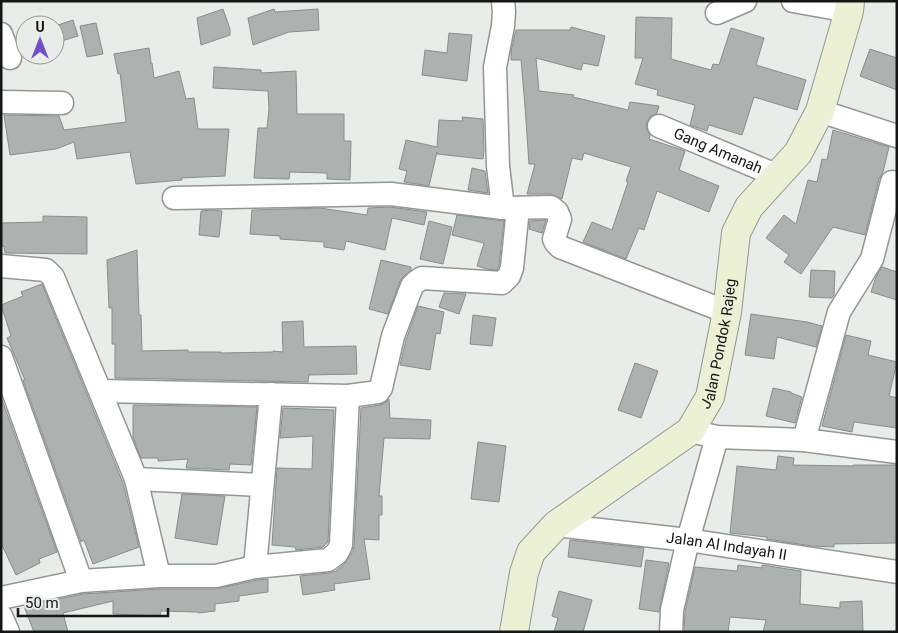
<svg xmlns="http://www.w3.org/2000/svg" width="898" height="633" font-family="Roboto,sans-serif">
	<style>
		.building { fill: #adb2b1; stroke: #898e8c }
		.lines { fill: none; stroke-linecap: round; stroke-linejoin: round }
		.minor-casing { stroke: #939793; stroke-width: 25 }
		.secondary-casing { stroke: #939793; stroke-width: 30 }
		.minor { stroke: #fff; stroke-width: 22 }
		.secondary { stroke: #ecf0d5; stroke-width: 28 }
		.labels { text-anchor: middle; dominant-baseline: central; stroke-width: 4; stroke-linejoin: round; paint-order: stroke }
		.street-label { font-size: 15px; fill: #151615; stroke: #e9ede9 }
	</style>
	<rect width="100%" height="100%" fill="#e9ede9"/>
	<path class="building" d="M223,9L230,29V35L201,45L197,18Z
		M274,9L275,12L318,9L319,30L289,32L253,45L248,18Z
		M636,17L672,18L671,59L711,70L713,64L719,65L731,28L764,38L756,65L806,80L797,110L754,97L742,135L709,125L707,131L690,125L695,105L657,95L658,90L635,84L643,58H635Z
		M73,20L78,36L55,43V26Z
		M96,23L103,54L87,57L80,26Z
		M571,27L605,36L598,66L583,63L581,70L536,58L539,91L574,95L573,97L628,110L630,102L659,106L657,113L651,116L647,121L646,128L650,135L649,139L685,151L679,170L719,186L709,212L657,191L644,230L639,228L626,259L583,242L592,222L612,230L628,182L626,181L631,167L584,153L582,160L572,158L562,199L551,194H527L535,164H529L525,106L521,60H511V51L516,30H570Z
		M449,33L472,35L467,81L422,75L425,50L447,53Z
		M149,48L151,62L150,63H152L154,78L179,71L186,99L194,98L198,129H229L225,176L181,178L182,180L136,184L130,152L77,159L74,142L56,149L10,155L4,115L59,116L64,130L126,122L120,73L118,74L114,54Z
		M870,49L897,58V90L860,76Z
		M214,67L261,70V73L296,71L297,114H344V141H351L350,180L327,179V173L290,172L289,179L254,178L258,128H267L269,109L268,91L213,88Z
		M462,117L483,119L484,150L483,159L437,154V152L429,186L404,182L407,171L399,169L406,140L437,147L439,120L463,121Z
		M833,130L889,147L883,172L879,179L865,235L833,227L801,274L784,262L789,255L766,238L784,215L796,224L808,180L817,182L822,159L827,160Z
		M472,168L485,171L488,193L468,190Z
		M390,207L427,212L424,225L392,218L385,250L346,241L344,250L324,247V242L280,239V236L250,234L252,210L320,208L367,215L368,208Z
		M212,210L222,211L219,237L199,235L201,211Z
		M457,215L504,221L499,265L497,270L487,269L477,266L484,243L452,235Z
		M43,216L87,217V254L5,253L4,246L1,247V223L43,222Z
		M546,220L542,233L529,229L530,221Z
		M429,221L452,227L443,264L420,259Z
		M137,250L139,315H141L142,351L188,350V352H221V353L273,352V351L283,352L282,322L303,321L304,347L356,346L357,374L309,375L308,382L115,378V344H112V308H109L107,260Z
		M381,260L411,267V270L403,277L400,281L388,314L369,309Z
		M882,267L897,272V300L871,292L876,277Z
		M811,270L835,271L834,295L832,298L809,297Z
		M42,284L123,483L139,547L93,564L84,540L81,542L23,380H25L7,338L11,336L1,305L23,296L21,292Z
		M444,293L466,294L459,314L439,307Z
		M418,306L444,312L440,334L436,333L430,370L400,365L406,340Z
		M751,314L807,322L822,326L816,347L777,337L774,359L745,355Z
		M473,315L496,318L492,346L470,344Z
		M846,335L871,341L868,355L897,362L889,396L897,398V428L854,422L852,432L822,426Z
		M635,363L658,371L641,418L618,410Z
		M773,388L791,392V393L802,397L795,423L766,416Z
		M1,397L57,552L39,559L40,563L16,575L1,543Z
		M389,399L390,418L431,420L430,439L384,438L379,496H382V515H379V540L364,539L370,579L334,584L335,590L303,595L300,576L329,573L336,571L345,563L353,551L354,546L361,408L380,405L385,403Z
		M133,405L257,407L251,465L230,464L229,470L186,468L188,459L158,461V458H141L133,437Z
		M283,408L334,410L328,542L323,547L296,550L295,547L272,545L277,468L312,469L313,436L280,438Z
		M478,442L506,446L499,502L471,499Z
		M778,456L794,458L793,465L853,466V465H897V543L834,544V547L812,546L767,539V537L730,533L737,466L776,470Z
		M182,494L225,496L217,545L175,538Z
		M570,540L644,548L641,567L568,557Z
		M646,560L669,563L659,612L639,609Z
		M738,565L762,568V565L801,571L800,604L840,608V602L862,601L863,632H763L766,620L730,617L728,632H684L685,612L695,567L737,571Z
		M268,579V592L239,596V601L215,604V611L198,613V612L161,611L160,616L113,614V601L63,613L68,632H34L25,609V606L83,594L159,589H216L257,580Z
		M559,591L592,600L583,632H554L558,618L552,616Z"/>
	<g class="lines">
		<defs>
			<g id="minor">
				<path d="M503,1L504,12L503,26L495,67L498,166L503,208"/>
				<path d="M793,1L849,11"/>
				<path d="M717,13L745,1"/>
				<path d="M1,34L10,58"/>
				<path d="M1,102L62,103"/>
				<path d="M820,111L897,136"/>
				<path id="s1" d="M659,126L778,176"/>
				<path d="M174,198L391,194L503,208L551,207L557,212L560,219L554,239L556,243L560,247L727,312"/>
				<path d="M1,266L46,270L53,277L136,479L159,576H216L255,567L328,560L337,553L341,545L348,396"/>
				<path d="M1,357L81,581"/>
				<path d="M101,391L348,396L378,392L381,388L393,336L412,286L416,282L422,278L502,283L509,276L512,268L518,208"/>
				<path d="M690,431L717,437L804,440L897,452"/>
				<path d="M804,440L839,312L872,259L892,182"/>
				<path d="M136,479L262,485"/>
				<path id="s2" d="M556,525L688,540L897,572"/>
				<path d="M255,567L271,394"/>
				<path d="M1,598L81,581L159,576"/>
				<path d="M1,616L8,632"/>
				<path d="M671,632L672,610L688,540L717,437"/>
			</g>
			<g id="secondary">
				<path id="s3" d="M514,632L524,573L531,552L556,525L690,431L710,397L727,312L736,233L749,207L798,153L820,111L849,11L850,1"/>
			</g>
		</defs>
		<use href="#minor" class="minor-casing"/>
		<use href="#secondary" class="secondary-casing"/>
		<use href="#minor" class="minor"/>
		<use href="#secondary" class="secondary"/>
	</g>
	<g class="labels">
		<g class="street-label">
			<text stroke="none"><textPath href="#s1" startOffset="64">Gang Amanah</textPath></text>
			<text stroke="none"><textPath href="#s3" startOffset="376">Jalan Pondok Rajeg</textPath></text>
			<text stroke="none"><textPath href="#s2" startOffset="172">Jalan Al Indayah II</textPath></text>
		</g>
	</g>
	<rect width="898" height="633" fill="none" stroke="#151615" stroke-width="5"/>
	<g transform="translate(40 40)"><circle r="24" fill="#e9ede9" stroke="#949794"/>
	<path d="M0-4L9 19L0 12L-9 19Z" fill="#734ec7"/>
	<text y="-8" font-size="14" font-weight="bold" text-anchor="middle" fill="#151615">U</text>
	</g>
	<path d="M18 608v8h150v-8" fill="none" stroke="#151615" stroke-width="2.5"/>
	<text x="25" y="608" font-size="15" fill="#151615" stroke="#e9ede9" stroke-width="4" paint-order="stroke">50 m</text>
</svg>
